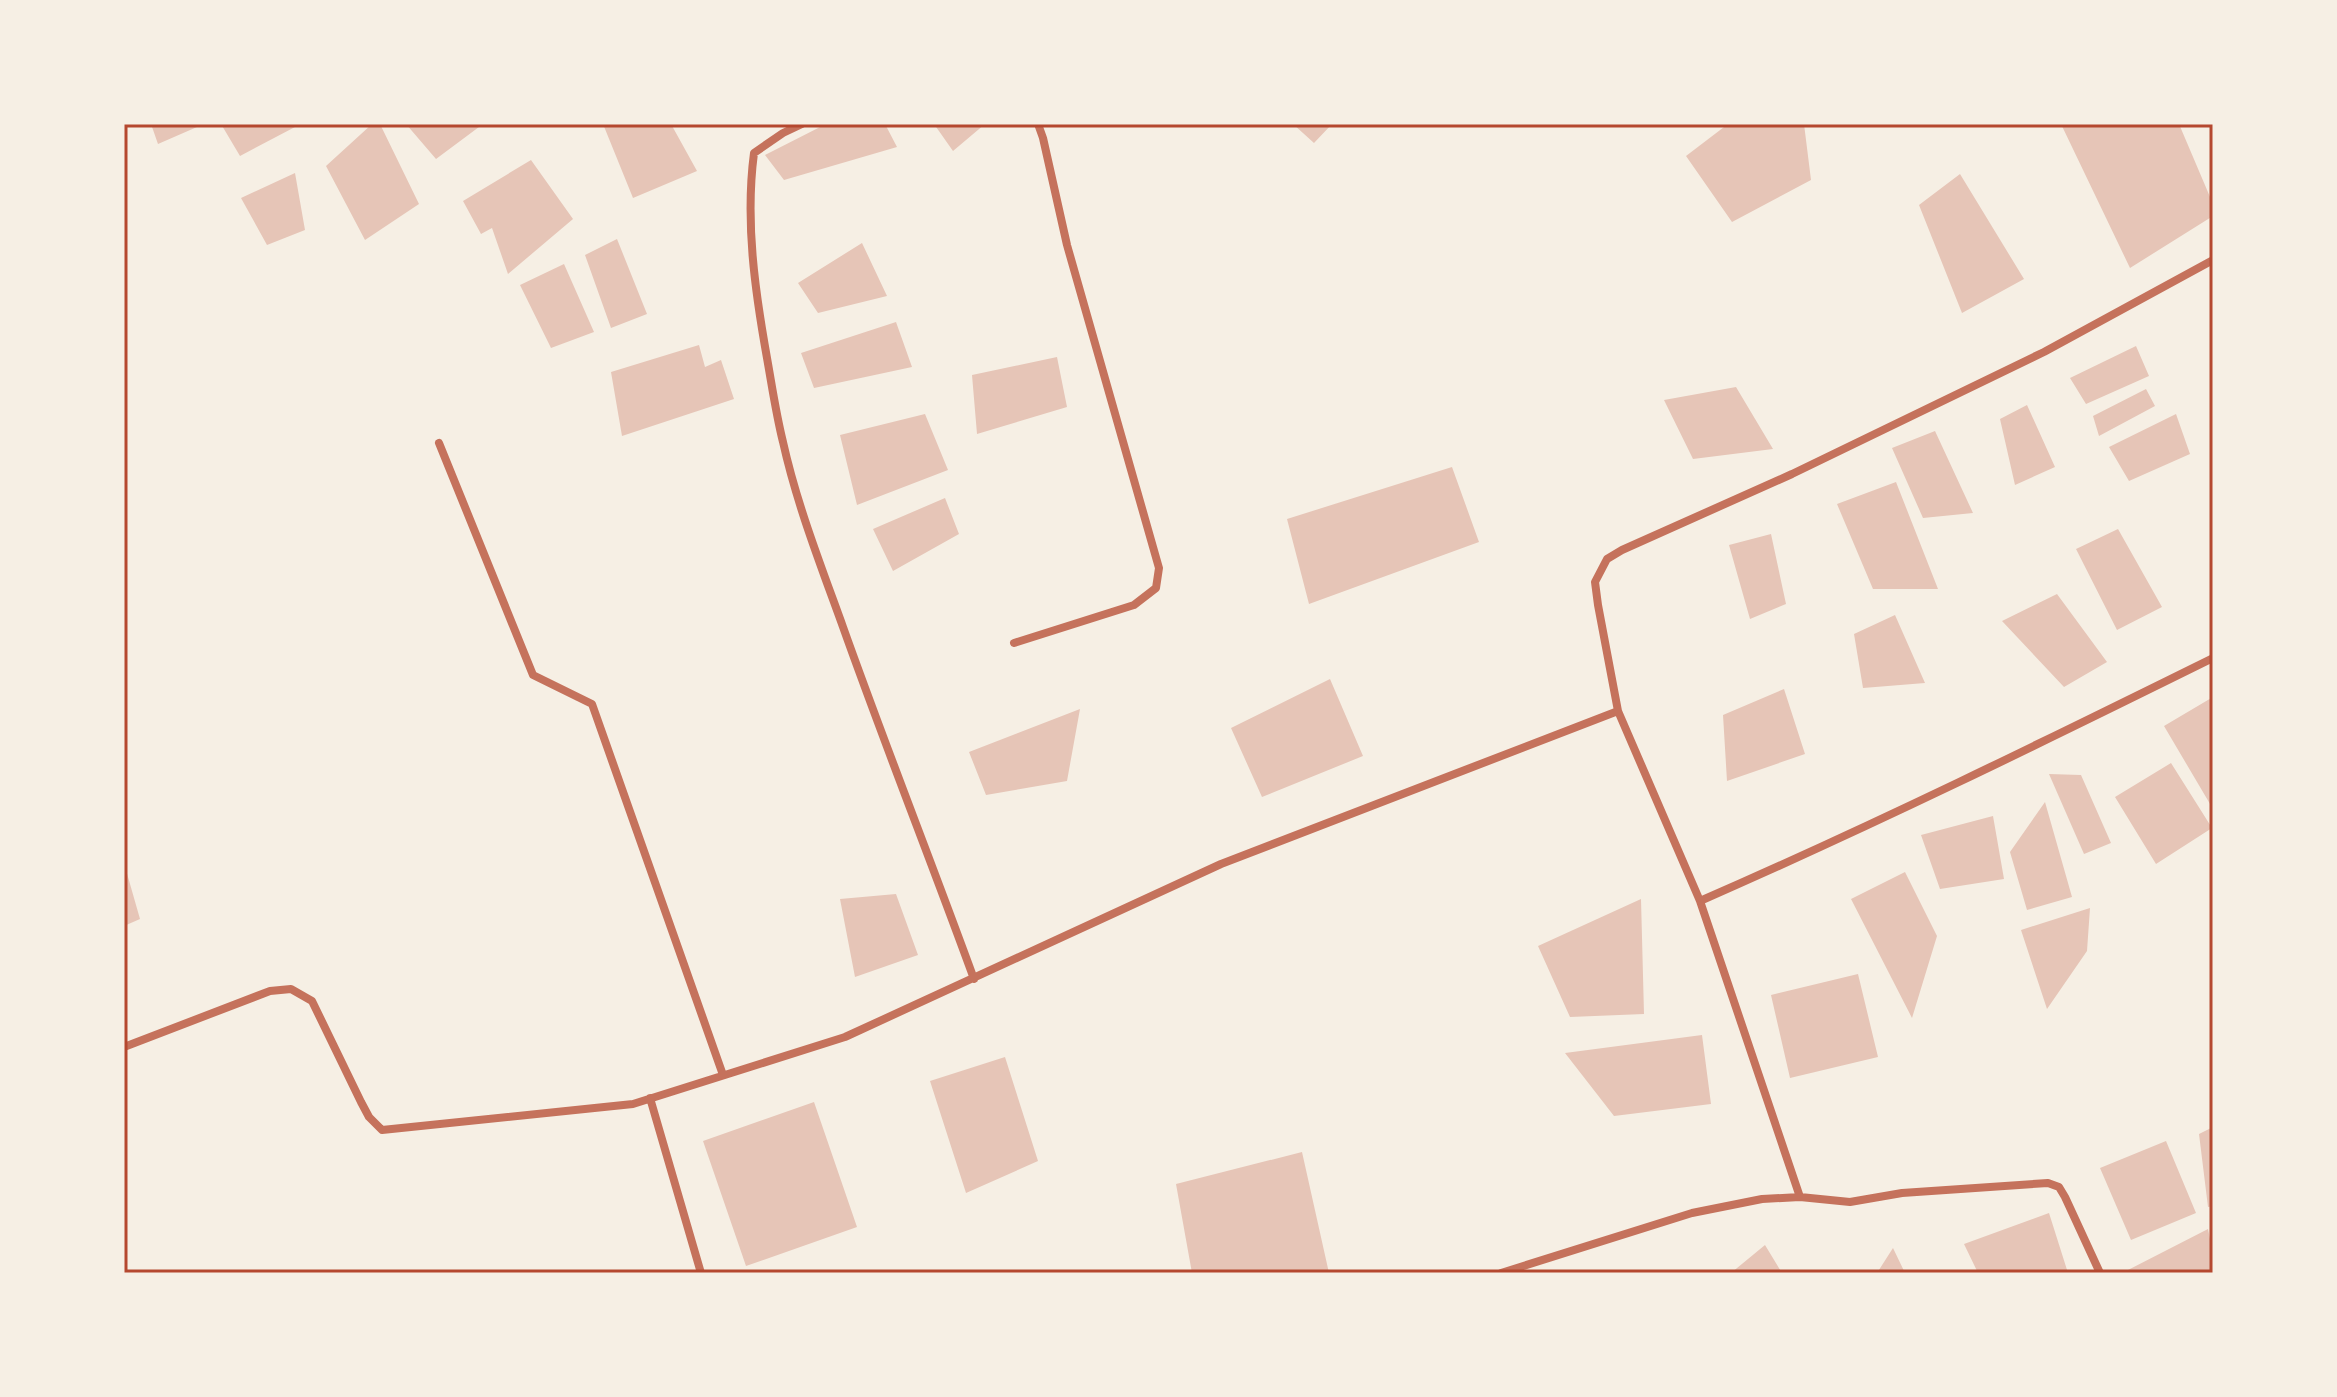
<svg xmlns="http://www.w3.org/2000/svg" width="2337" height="1397" font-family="Barlow,sans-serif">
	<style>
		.building { fill: #e6c5b7 }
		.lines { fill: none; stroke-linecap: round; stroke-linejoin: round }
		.minor { stroke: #c5725c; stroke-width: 8 }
		.neatline { fill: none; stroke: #b5482f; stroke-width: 3 }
	</style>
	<rect width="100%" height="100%" fill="#f6efe4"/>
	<path class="building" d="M151,124H196L197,127L158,144Z
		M221,124H293L295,127L240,156Z
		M372,124H380L419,204L365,240L326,166Z
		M406,124H483L436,159Z
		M603,124H671L697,171L633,198Z
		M826,124H885L897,147L784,180L765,155Z
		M934,124H985L953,151Z
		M1293,124H1332L1314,143Z
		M1728,124H1804L1811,180L1732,222L1686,156Z
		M2061,124H2179L2213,204V216L2130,268Z
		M531,160L573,219L508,274L492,228L481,234L463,201Z
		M295,173L305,230L267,245L241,198Z
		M1960,174L2024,279L1962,313L1919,205Z
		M617,239L647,314L611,328L585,255Z
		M862,243L887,296L818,313L798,283Z
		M564,264L594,332L551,348L520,285Z
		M896,322L912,367L814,388L801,353Z
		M699,345L705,367L721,360L734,399L622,436L611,372Z
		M2136,346L2149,376L2086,404L2070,378Z
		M1057,357L1067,407L977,434L972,375Z
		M1736,387L1773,449L1693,459L1664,400Z
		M2146,389L2155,406L2099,436L2093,416Z
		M2027,405L2055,467L2015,485L2000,419Z
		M925,414L948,470L857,505L840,435Z
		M2176,414L2190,454L2129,481L2109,447Z
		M1935,431L1973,513L1923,518L1892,448Z
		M1452,467L1479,542L1309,604L1287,519Z
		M1896,482L1938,589H1873L1837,504Z
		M945,498L959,534L893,571L873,529Z
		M2118,529L2162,607L2117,630L2076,549Z
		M1771,534L1786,604L1750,619L1729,545Z
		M2057,594L2107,662L2064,687L2002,621Z
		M1895,615L1925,683L1863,688L1854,634Z
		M1330,679L1363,756L1262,797L1231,728Z
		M1784,689L1805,754L1727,781L1723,715Z
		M2213,697V809L2164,726Z
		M1080,709L1067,781L986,795L969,752Z
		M2171,763L2212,828L2156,864L2115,797Z
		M2049,774L2081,775L2111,843L2084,854Z
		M2045,802L2072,897L2027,910L2010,852Z
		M1993,816L2004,879L1940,889L1921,835Z
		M124,863L140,919L124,926Z
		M1905,872L1937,936L1912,1018L1851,899Z
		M896,894L918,955L855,977L840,899Z
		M1641,899L1644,1014L1570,1017L1538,946Z
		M2090,908L2087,951L2047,1009L2021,930Z
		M1858,974L1878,1057L1790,1078L1771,995Z
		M1702,1035L1711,1104L1614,1116L1565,1053Z
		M1005,1057L1038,1161L966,1193L930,1081Z
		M814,1102L857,1227L746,1266L703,1141Z
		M2213,1127V1206L2208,1207L2199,1134Z
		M2166,1141L2196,1213L2131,1240L2100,1168Z
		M1302,1152L1329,1273H1192L1176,1184Z
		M2049,1213L2068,1273H1978L1964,1244Z
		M2208,1229L2213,1254V1273H2127L2126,1271Z
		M1765,1245L1782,1273H1731Z
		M1893,1248L1905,1273H1877Z"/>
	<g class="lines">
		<path class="minor" d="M802,124L783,133L754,153C745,221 755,291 767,358C772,386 776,414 783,442C797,505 821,566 843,627C885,745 931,861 974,979
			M439,443L533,675L592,704L723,1075
			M1014,643L1134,605L1156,588L1159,568L1067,245L1043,138L1038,124
			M1700,901C1874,825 2043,742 2213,658
			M124,1047L270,991L291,989L312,1001L361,1102L369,1117L382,1130L633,1104L845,1037L1221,864L1618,711
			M650,1098L701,1273
			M1800,1197L1700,901L1618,711L1598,605L1595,582L1607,559L1622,550L1792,474L2044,352L2213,260
			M1501,1273L1692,1213L1762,1199L1800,1197L1850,1202L1902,1193L2048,1183L2059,1187L2065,1197L2100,1273"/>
	</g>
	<rect width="2337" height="1397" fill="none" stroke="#f6efe4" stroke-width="252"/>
	<rect x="126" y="126" width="2085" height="1145" class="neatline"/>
</svg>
